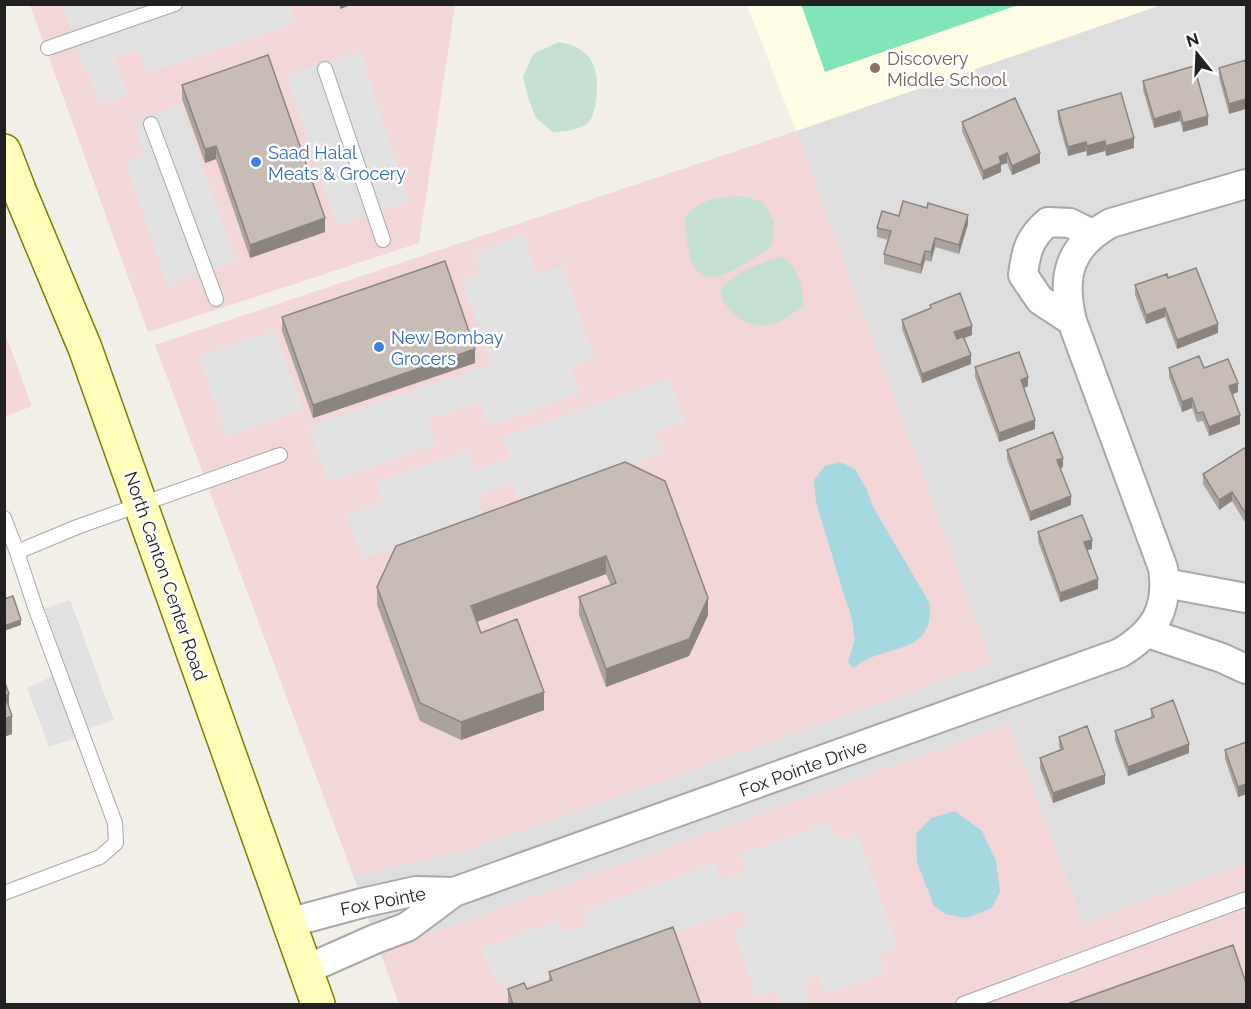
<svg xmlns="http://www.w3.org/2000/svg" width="1251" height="1009" font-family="Raleway,sans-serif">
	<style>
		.residential { fill: #dfdede }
		.commercial { fill: #f3d6d7 }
		.education { fill: #fffee4 }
		.wetland { fill: #c4e1d2 }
		.pitch { fill: #81e5b9 }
		.parking { fill: #e1e1e1 }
		.water { fill: #a6d8e2 }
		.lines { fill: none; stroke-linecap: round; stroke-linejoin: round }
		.service-casing { stroke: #a8a8a8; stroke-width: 16 }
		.minor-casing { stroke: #a8a8a8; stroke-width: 32 }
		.secondary-casing { stroke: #7a8100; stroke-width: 36 }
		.service { stroke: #fff; stroke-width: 14 }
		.minor { stroke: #fff; stroke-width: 28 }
		.secondary { stroke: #fefdba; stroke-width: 33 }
		.wall { fill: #aba39d }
		.shaded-wall { fill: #8b847f }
		.building { fill: #c7bdb6; stroke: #8b847f; stroke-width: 1.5 }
		.education-dot { fill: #8d6e63; stroke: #fff; stroke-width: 2 }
		.shop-dot { fill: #3f7fe0; stroke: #fff; stroke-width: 2 }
		.labels { text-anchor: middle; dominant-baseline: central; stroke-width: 5; stroke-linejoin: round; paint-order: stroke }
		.education-label { font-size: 18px; fill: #785e54; stroke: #fff; text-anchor: start }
		.shop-label { font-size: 18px; fill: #366cbe; stroke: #fff; text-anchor: start }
		.street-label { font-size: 18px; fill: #212121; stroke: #fff }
	</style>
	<rect width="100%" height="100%" fill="#f2eee8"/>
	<path class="residential" d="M1161,5H1246V864L1084,925L1009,724L380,952L353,875L462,852L992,663L796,131Z"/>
	<path class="commercial" d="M30,5H455L419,243L148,332Z
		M796,131L992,663L462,852L353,875L155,345Z
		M4,331L32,406L5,417H4Z
		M1009,724L1083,923L1246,863V1004H399L380,952Z"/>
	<path class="education" d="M747,5H1161L796,131Z"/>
	<path class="wetland" d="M559,42C593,48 600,69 596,100C595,109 593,120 585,125C575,131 564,131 553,132L536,118L528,97L523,77L533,54Z
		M743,196L763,202L774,222L772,245C761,254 728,276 714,277C707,278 698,273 694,266C686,253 686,230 686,215C704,198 719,197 743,196Z
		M782,257C800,269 801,283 804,304C798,309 791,315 785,319C758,334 728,320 720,292C732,273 760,263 782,257Z"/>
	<path class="pitch" d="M801,4H1018V5L825,72Z"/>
	<path class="parking" d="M63,5H289L295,23L147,74L139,49L114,57L127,95L100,104L87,67H84Z
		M360,51L409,201L337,225L287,75Z
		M181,105L236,262L168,286L125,162L145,155L133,121Z
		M523,235L537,275L562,266L595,358L571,366L580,393L488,426L479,401L428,419L436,444L328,482L308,426L491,364L462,280L482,273L475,253Z
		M275,330L303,409L227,436L199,356Z
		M669,379L685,422L654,432L662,453L520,503L512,483L477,495L484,516L363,559L347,515L383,502L376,482L468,450L475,470L510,458L503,437Z
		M70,600L114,720L81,731L82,736L49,747L27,688L59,673L37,611Z
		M830,822L834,834L840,839L857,834L898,945L882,952L880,957L885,973L825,994L819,977L816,976L808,982L805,987L810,1004H782L776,990L757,997L733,931L744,926L746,917L740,909L507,993L491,972L482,948L558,920L563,933L587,925L583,911L715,863L719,876L723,879L741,874L744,867L740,854Z"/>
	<path class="water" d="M840,462L855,469L867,490L873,507L929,602C937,658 880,643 854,668L848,662L855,639L851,615L844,595L816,502L814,480L825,466Z
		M955,811L982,831L996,861L1000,892L992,908L966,918L945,914L934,906L917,862L916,834L931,818Z"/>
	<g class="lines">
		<defs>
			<path id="service" d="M48,48L175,4
				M325,69L383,240
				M151,124L216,299
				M4,518L17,552
				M4,893L100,857L116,843L115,823L35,607L17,552L77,527L280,455
				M963,1004L1246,899"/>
			<path id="minor" d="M1072,321L1040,300L1023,275C1026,251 1029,238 1048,222L1070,223L1092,234
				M1165,583L1246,598
				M1148,633L1222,658L1246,669
				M454,892L1120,653C1155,632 1169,609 1163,568L1072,321C1061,276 1069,246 1111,223L1246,184
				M288,923L362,903L416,891L454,892L407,927L375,939L305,970"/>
			<path id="secondary" d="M4,151L19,190L85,348L318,1004"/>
		</defs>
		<use href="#service" class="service-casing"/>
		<use href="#minor" class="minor-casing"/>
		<use href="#secondary" class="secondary-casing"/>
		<use href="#service" class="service"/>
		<use href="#minor" class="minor"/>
		<use href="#secondary" class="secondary"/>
	</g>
	<path class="wall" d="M1246,60L1229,114L1219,78V68Z
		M1143,81L1208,125L1183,132L1180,121L1154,128L1143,90Z
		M182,85L325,232L250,258L216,159L205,163L182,99Z
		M1058,111L1134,148L1106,156L1105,151L1087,156L1086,151L1068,156L1058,120Z
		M962,122L1040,163L1012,175L1007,163L1001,165V172L983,180L962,131Z
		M968,224L959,254L935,247L931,262L925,260L921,274L884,264V254L888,240L877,237V228Z
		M1168,278L1218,333L1177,349L1165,317L1146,324L1135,295V285Z
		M930,305L972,335L964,338L971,364L922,383L902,329V320L930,309Z
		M282,317L475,363L313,418L282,331Z
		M975,367L1028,386L1024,388L1035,429L999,442L975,377Z
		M1169,368H1204L1238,392L1232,394L1240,424L1209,436L1203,421L1197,422L1192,408L1182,412L1169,377Z
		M1246,447V524L1232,501L1219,510L1203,484V474Z
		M1007,450L1063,467L1060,468L1071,505L1030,521L1007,459Z
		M625,462L708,615L689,656L606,687L579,615V597L611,586L606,574L477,622L481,633L544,710L461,740L420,721L377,605V587Z
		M1038,532L1092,549L1087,550L1098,589L1060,602L1038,541Z
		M1151,709L1189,753L1128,776L1115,740V731L1151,718Z
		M1246,735V794L1238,797L1225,759V750L1246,742Z
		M1059,737L1105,784L1053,803L1040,768V758L1060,750L1059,746Z
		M549,972L701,1005H508V989H527L549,981Z"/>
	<path class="shaded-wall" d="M340,4H354L340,9Z
		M1246,99V109L1229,114V104Z
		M1180,111V121L1154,128V119Z
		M1208,116V125L1183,132V123Z
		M1134,138V148L1106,156V146Z
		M1105,141V151L1087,156V146Z
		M1086,142V151L1068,156V147Z
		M216,146V159L205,163V149Z
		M1007,153V163L1001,165V172L983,180V171L999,157Z
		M1040,153V163L1012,175V166Z
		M968,215V224L959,254V245Z
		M325,218V232L250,258V245Z
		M935,238V247L931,262V252Z
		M925,251V260L921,274V265Z
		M1165,308V317L1146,324V315Z
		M1218,324V333L1177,349V340Z
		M972,326V335L954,342V332Z
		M475,349V363L313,418V405Z
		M971,355V364L922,383V374Z
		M1028,377V386L1021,389V380Z
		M1238,383V392L1229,396V386Z
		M1192,398V408L1182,412V402Z
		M1240,415V424L1209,436V427Z
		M1035,420V429L999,442V433Z
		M1063,458V467L1057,470V460Z
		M1232,492V501L1219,510V500Z
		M1071,496V505L1030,521V512Z
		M1092,540V549L1084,551V542Z
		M606,556V574L471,624V606Z
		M1098,579V589L1060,602V593Z
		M708,598V615L689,656L606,687V669Z
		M21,620V625L4,631V626Z
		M544,692V710L461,740V722Z
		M9,694V712L5,696Z
		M12,716V734L4,737V719Z
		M1189,744V753L1128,776V767Z
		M1105,775V784L1053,803V793Z
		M1246,784V794L1238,797V787Z"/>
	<path class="building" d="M268,55L325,218L250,245L216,146L205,149L182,85Z
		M1246,60V99L1229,104L1219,68Z
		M1194,66L1208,116L1183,123L1180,111L1154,119L1143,81Z
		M1121,93L1134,138L1106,146L1105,141L1087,146L1086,142L1068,147L1058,111Z
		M1015,98L1040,153L1012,166L1007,153L999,157L1001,163L983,171L962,122Z
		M903,201L927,208L928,203L968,215L959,245L935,238L931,252L925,251L921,265L884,254L891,231L877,228L882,211L899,216Z
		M445,261L475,349L313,405L282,317Z
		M1196,268L1218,324L1177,340L1165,308L1146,315L1135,285L1167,274L1168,278Z
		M960,293L972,326L954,332L957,339L963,336L971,355L922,374L902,320L931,308L930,305Z
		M1019,352L1028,377L1021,380L1035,420L999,433L975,367Z
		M1199,356L1204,368L1228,359L1238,383L1229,386L1240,415L1209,427L1203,412L1197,413L1192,398L1182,402L1169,368Z
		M1053,432L1063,458L1057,460L1071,496L1030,512L1007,450Z
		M1246,447V514L1232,492L1219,500L1203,474Z
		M625,462L665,481L708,598L689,639L606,669L579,597L616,583L606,556L471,606L481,633L517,619L544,692L461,722L420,703L377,587L396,546Z
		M1082,515L1092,540L1084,542L1098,579L1060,593L1038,532Z
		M13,596L21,620L4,626V599Z
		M4,680L9,694L5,696L12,716L4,719Z
		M1173,700L1189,744L1128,767L1115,731L1154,717L1151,709Z
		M1087,726L1105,775L1053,793L1040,758L1063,749L1059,737Z
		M1246,742V784L1238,787L1225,750Z
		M673,927L701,1005H513L508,989L524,983L527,989L552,980L549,972Z
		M1233,945L1246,983V1005H1071L1070,1003Z"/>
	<circle class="education-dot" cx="875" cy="68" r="6"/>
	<g class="shop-dot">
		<circle cx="256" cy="162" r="6"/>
		<circle cx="379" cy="347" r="6"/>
	</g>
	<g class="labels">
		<g class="education-label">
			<text x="887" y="58">Discovery<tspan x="887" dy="21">Middle School</tspan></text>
		</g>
		<g class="shop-label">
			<text x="268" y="152">Saad Halal<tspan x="268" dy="21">Meats &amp; Grocery</tspan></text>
			<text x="391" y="337">New Bombay<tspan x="391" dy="21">Grocers</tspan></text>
		</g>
		<g class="street-label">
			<text transform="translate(166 576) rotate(71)">North Canton Center Road</text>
			<text transform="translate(803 768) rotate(-20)">Fox Pointe Drive</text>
			<text transform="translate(383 901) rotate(-11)">Fox Pointe</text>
		</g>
	</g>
	<rect width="1251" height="1009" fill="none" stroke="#212121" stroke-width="12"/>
	<g transform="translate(1197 54) rotate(342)" stroke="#ffffff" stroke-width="4.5" paint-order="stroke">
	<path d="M0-4.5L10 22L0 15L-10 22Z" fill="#212121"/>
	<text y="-9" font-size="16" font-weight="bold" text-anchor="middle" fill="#212121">N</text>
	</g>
</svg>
